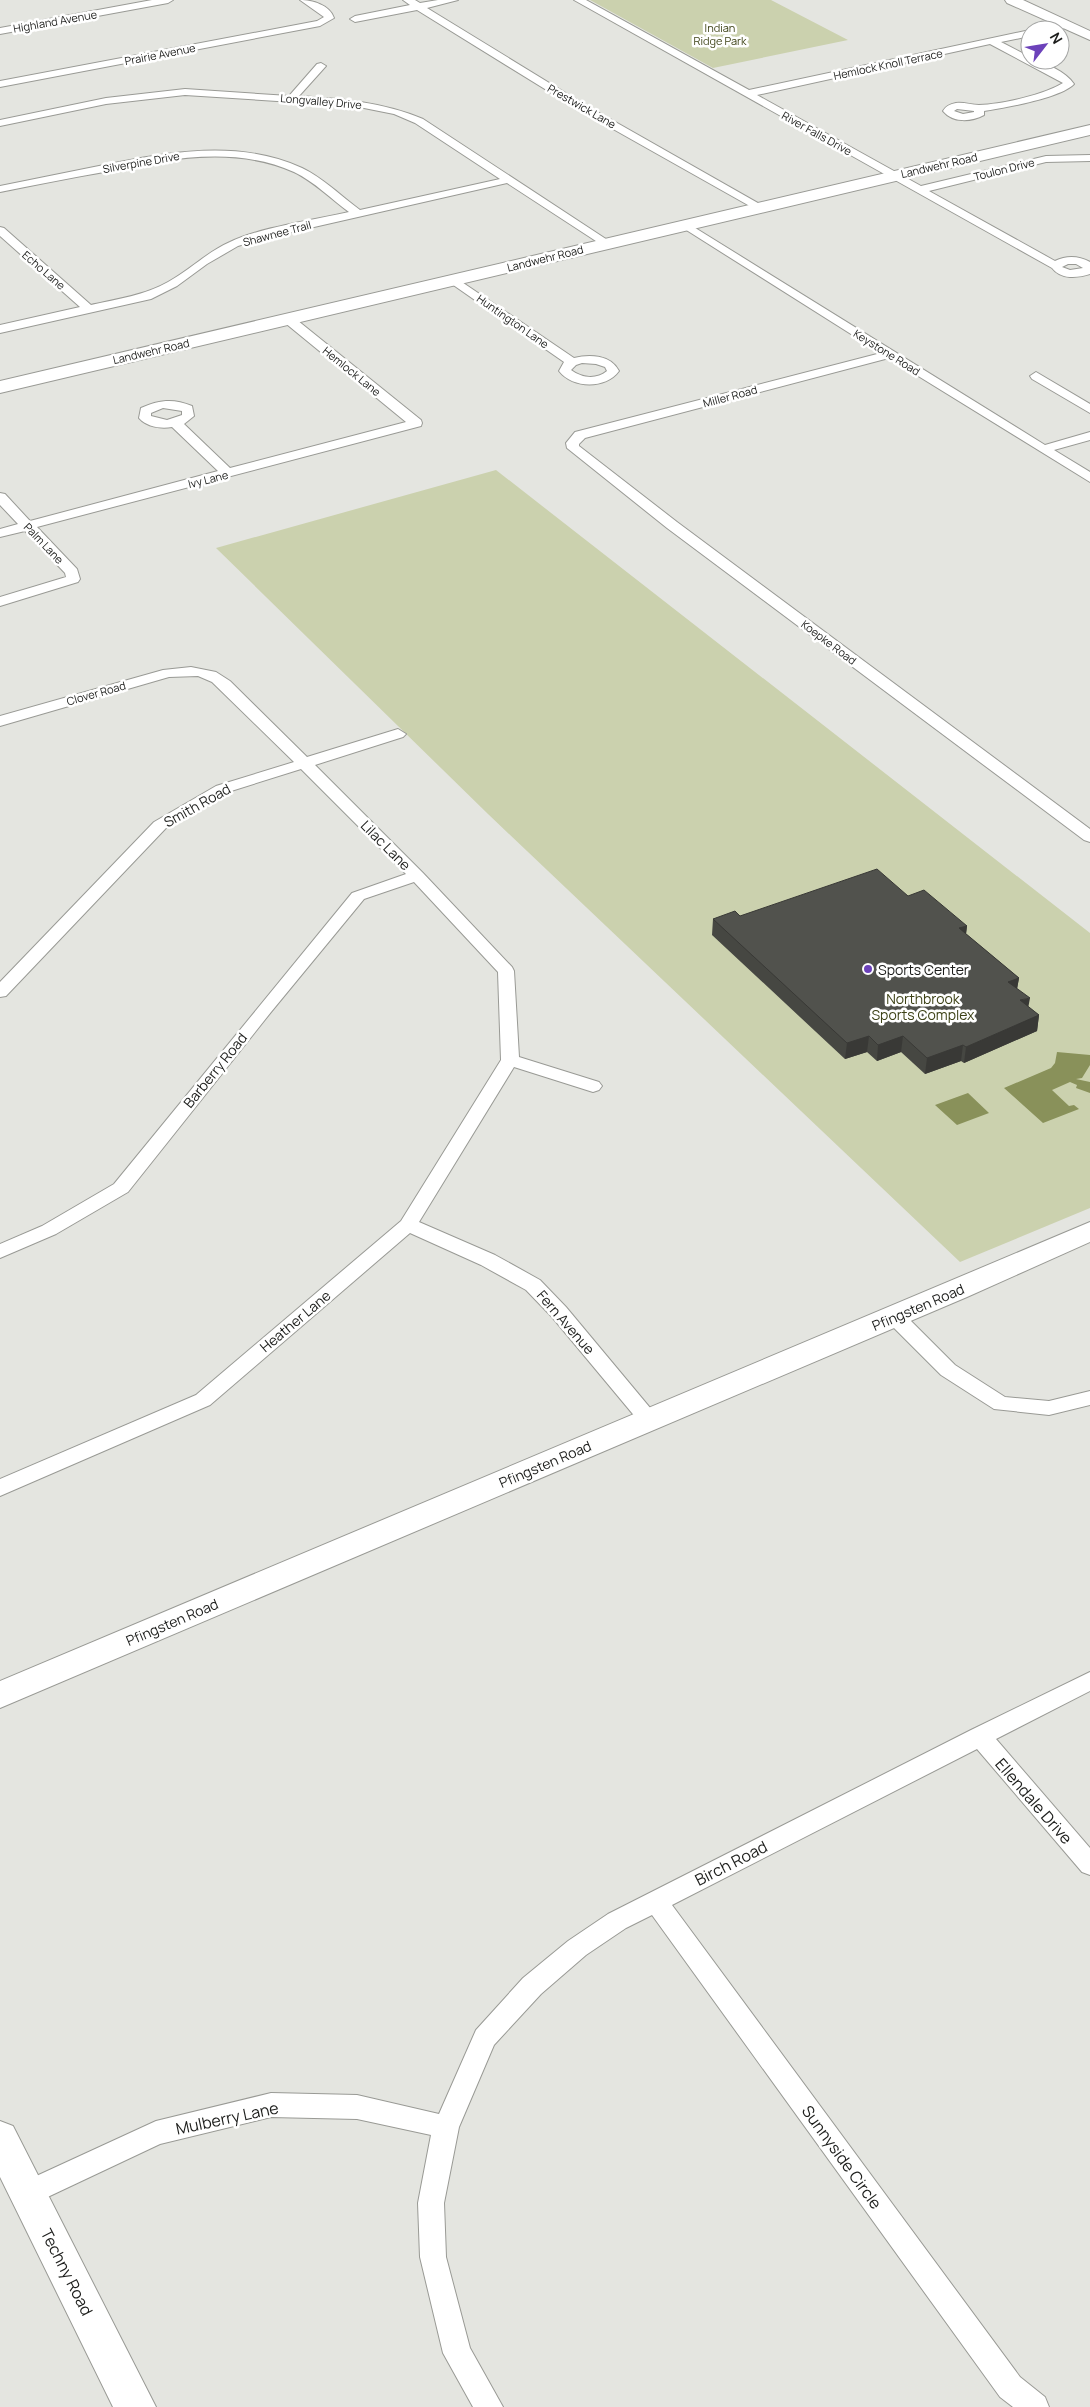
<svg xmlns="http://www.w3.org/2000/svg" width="1090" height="2407" font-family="Manrope,sans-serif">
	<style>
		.green { fill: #cbd1ae }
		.water { fill: #89915a }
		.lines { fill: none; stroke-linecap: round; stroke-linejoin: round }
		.street-casing { stroke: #999a95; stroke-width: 2 }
		.secondary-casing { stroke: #999a95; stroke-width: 2 }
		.street { fill: #fff; fill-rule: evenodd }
		.secondary { fill: #fff; fill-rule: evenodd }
		.wall { fill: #464742 }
		.shaded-wall { fill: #393936 }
		.building { fill: #51524d; stroke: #393936 }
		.poi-dot { fill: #6c42ba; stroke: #fff; stroke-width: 2 }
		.labels { text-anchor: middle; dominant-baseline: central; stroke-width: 5; stroke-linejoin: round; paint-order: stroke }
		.far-street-label { font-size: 11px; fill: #1c1d1b; stroke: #fff }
		.far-park-label { font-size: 11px; fill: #3d4216; stroke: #fff }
		.street-label { font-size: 14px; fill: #1c1d1b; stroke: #fff }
		.poi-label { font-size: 14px; fill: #1c1d1b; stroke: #fff; text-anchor: start }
		.park-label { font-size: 14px; fill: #3d4216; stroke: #fff }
		.near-street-label { font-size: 16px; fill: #1c1d1b; stroke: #fff }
	</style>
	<rect width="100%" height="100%" fill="#e4e5e0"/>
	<path class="green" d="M590,0H771L848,40L713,68Z
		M496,470L1090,933V1208L960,1262L488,814L216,548Z"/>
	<path class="water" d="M1057,1052L1090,1055V1065L1082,1078L1076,1079L1090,1082V1093L1076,1088L1077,1085L1070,1082L1052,1090L1069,1106L1074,1105L1079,1109L1043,1123L1004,1088L1051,1068L1055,1063Z
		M968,1093L989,1113L957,1125L935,1105Z"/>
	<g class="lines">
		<defs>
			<path id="street" d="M152,0H173L168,3L0,34V28Z
				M300,0C312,0 330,5 334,18L320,26L0,87V81L317,21L324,17Z
				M403,0H415L420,3L438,0H458L427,8L582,103L765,207L759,210L755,209L574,107L417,10L355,22L350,19L355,16L410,5Z
				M574,0H586L749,90L1030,30V36L1001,42L1030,57V60C1043,60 1067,73 1074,84C1061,98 1004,108 984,111V115C971,122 953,123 943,111C946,106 950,104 956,103C964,102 971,105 979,105C1003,104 1043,95 1063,83L990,44L757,95L921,186L1046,156L1090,155V161L1046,162L929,191L1055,261C1067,255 1079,256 1090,262V274C1078,278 1061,280 1052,268ZM957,109L974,111V112L963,114L954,111ZM1068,264H1076L1083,268L1070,270L1062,267Z
				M1066,22L1069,23V27L1056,30H1038Z
				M321,63L326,66L299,96C342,99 383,102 423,119L612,243L606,246L602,245L507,183L257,240L238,246L207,264L177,286L151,299L0,333V325L80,307L0,236V227L4,228L91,305C118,299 145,295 168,282C190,270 207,252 230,242C261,227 314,220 349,212C331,199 315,182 294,172C234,145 166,159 104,172C69,178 35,185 0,192V186C35,179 69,172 104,165C169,152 239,139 302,168C323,178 341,196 360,210L500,179L415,123L394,114L354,106L185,95L106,104L0,126V120L106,98L185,89L289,96L317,64Z
				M684,221L1045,445L1090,432V440L1054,450L1090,472V482L889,358L585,438L579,444V446L677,522L1090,829V842L1084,840L667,528L567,448L566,443L575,432L881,353L680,226L678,224Z
				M453,276L574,358C590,354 611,355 619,371C606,389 573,389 559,371L564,362L449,282L447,280L449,278ZM582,363L596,364L605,367L607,371C596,380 582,378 571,370L576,365Z
				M288,315L292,316L421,420L422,423L421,426L37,527L77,569L80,579L78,582L0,606V597L66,577L65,573L25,531L0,537V529L18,524L0,505V493L5,494L30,521L218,471L172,427C161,429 147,427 139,418L141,408C159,400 173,398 192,406L194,416L184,424L230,468L406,422L284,322L282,319L284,316ZM163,408L182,411V415L167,420L151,416V413Z
				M1036,372L1090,404V413L1032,379L1030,376Z
				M191,667L216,672L230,681L307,757L398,729L406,734L403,737L315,765L423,873L512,967L514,971L519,1057L599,1082L602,1086L599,1090L593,1092L514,1067L419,1222L495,1255L540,1280L566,1307L656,1415L659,1420L656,1425L649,1427L642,1425L552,1317L526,1290L481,1265L410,1233L210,1405L0,1496V1479L196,1395L401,1221L501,1060L498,972L414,882L364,899L271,1012L128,1192L56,1234L0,1258V1244L42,1226L114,1184L352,893L406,874L301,769L228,792L166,828L6,996L0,997V982L154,822L216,786L294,762L212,682L198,676L169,677L0,726V716L163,670Z
				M895,1310L902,1312L955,1365L1005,1397L1049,1401L1090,1391V1405L1049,1415L994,1409L941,1375L888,1322L885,1317L888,1312Z
				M1090,1672V1691L996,1739L1090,1848V1875L1082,1872L977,1749L672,1905L1020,2377L1045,2397L1049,2407H1013L1000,2397L652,1915L626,1928L586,1955L541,1994L494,2045L459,2127L444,2203L446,2257L470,2348L503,2407H473L443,2353L420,2257L418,2203L431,2135L357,2119L271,2117L160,2144L37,2202L28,2205L19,2202L15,2193L19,2184L156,2121L271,2093L357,2095L439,2114L476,2030L523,1978L568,1941L608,1914L971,1730Z"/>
			<path id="secondary" d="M1005,0H1023L1090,31V40L1007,3Z
				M1090,125V135L0,393V381Z
				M1090,1222V1242L967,1297L0,1708V1681Z
				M0,2121L13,2126L156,2407H113L0,2177Z"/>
		</defs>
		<use href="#street" class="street-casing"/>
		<use href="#secondary" class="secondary-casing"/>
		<use href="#street" class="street"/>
		<use href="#secondary" class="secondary"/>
	</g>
	<path class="wall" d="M908,896L967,926L966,934L1019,978L1017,989L1028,1007L1039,1015L1037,1031L964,1063L961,1061L925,1074L901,1052L877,1061L867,1052L845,1059L712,935L713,919L740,916Z"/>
	<path class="shaded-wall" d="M967,926L965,941L959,928Z
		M1019,978L1016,994L1008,982Z
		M1030,998L1027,1014L1020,1000Z
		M1039,1015L1037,1031L964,1063L966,1047Z
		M869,1036L867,1052L845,1059L847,1043Z
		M903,1036L901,1052L877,1061L878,1045Z
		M963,1045L961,1061L925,1074L927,1058Z"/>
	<path class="building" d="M877,869L908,896L924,890L967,926L959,928L1019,978L1008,982L1030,998L1020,1000L1039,1015L966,1047L963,1045L927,1058L903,1036L878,1045L869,1036L847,1043L713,919L735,911L740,916Z"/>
	<circle class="poi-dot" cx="868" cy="969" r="5"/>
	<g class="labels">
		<g class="far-street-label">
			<text transform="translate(55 21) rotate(-10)">Highland Avenue</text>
			<text transform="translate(160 54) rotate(-11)">Prairie Avenue</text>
			<text transform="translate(888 64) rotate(-12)">Hemlock Knoll Terrace</text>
			<text transform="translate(321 101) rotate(5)">Longvalley Drive</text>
			<text transform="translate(582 106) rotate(30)">Prestwick Lane</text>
			<text transform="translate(817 133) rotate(29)">River Falls Drive</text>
			<text transform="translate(141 162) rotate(-10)">Silverpine Drive</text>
			<text transform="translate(939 165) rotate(-13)">Landwehr Road</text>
			<text transform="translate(1004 169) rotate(-14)">Toulon Drive</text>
			<text transform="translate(277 233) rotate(-15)">Shawnee Trail</text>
			<text transform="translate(545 258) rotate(-14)">Landwehr Road</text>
			<text transform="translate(44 270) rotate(41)">Echo Lane</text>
			<text transform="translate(513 321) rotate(35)">Huntington Lane</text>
			<text transform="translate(151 351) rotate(-13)">Landwehr Road</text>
			<text transform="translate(887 352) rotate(32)">Keystone Road</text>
			<text transform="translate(352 371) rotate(39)">Hemlock Lane</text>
			<text transform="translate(730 396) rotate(-15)">Miller Road</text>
			<text transform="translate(208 479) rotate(-14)">Ivy Lane</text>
			<text transform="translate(44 543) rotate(46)">Palm Lane</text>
			<text transform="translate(829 642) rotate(37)">Koepke Road</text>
			<text transform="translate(96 693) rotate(-16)">Clover Road</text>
		</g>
		<g class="far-park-label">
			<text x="720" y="27">Indian<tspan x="720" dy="13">Ridge Park</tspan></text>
		</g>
		<g class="street-label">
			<text transform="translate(197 805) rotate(-29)">Smith Road</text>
			<text transform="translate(386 845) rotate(45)">Lilac Lane</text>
			<text transform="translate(215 1070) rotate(-51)">Barberry Road</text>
			<text transform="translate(918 1307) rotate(-23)">Pfingsten Road</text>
			<text transform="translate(295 1321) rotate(-40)">Heather Lane</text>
			<text transform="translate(566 1322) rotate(49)">Fern Avenue</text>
			<text transform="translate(545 1464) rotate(-23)">Pfingsten Road</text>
			<text transform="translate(172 1622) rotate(-23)">Pfingsten Road</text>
		</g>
		<g class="poi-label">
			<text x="878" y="969">Sports Center</text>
		</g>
		<g class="park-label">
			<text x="923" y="998">Northbrook<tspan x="923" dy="16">Sports Complex</tspan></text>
		</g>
		<g class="near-street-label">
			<text transform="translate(1034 1801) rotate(49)">Ellendale Drive</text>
			<text transform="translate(731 1863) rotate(-27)">Birch Road</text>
			<text transform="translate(227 2118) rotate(-12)">Mulberry Lane</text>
			<text transform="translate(842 2157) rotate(54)">Sunnyside Circle</text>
			<text transform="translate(67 2272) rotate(63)">Techny Road</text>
		</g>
	</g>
	<g transform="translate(1045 45) rotate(59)"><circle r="24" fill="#ffffff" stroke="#a4a5a4"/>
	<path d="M0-4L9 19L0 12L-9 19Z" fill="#6c42ba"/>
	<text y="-8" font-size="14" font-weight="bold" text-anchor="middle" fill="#1c1d1b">N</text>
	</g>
</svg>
